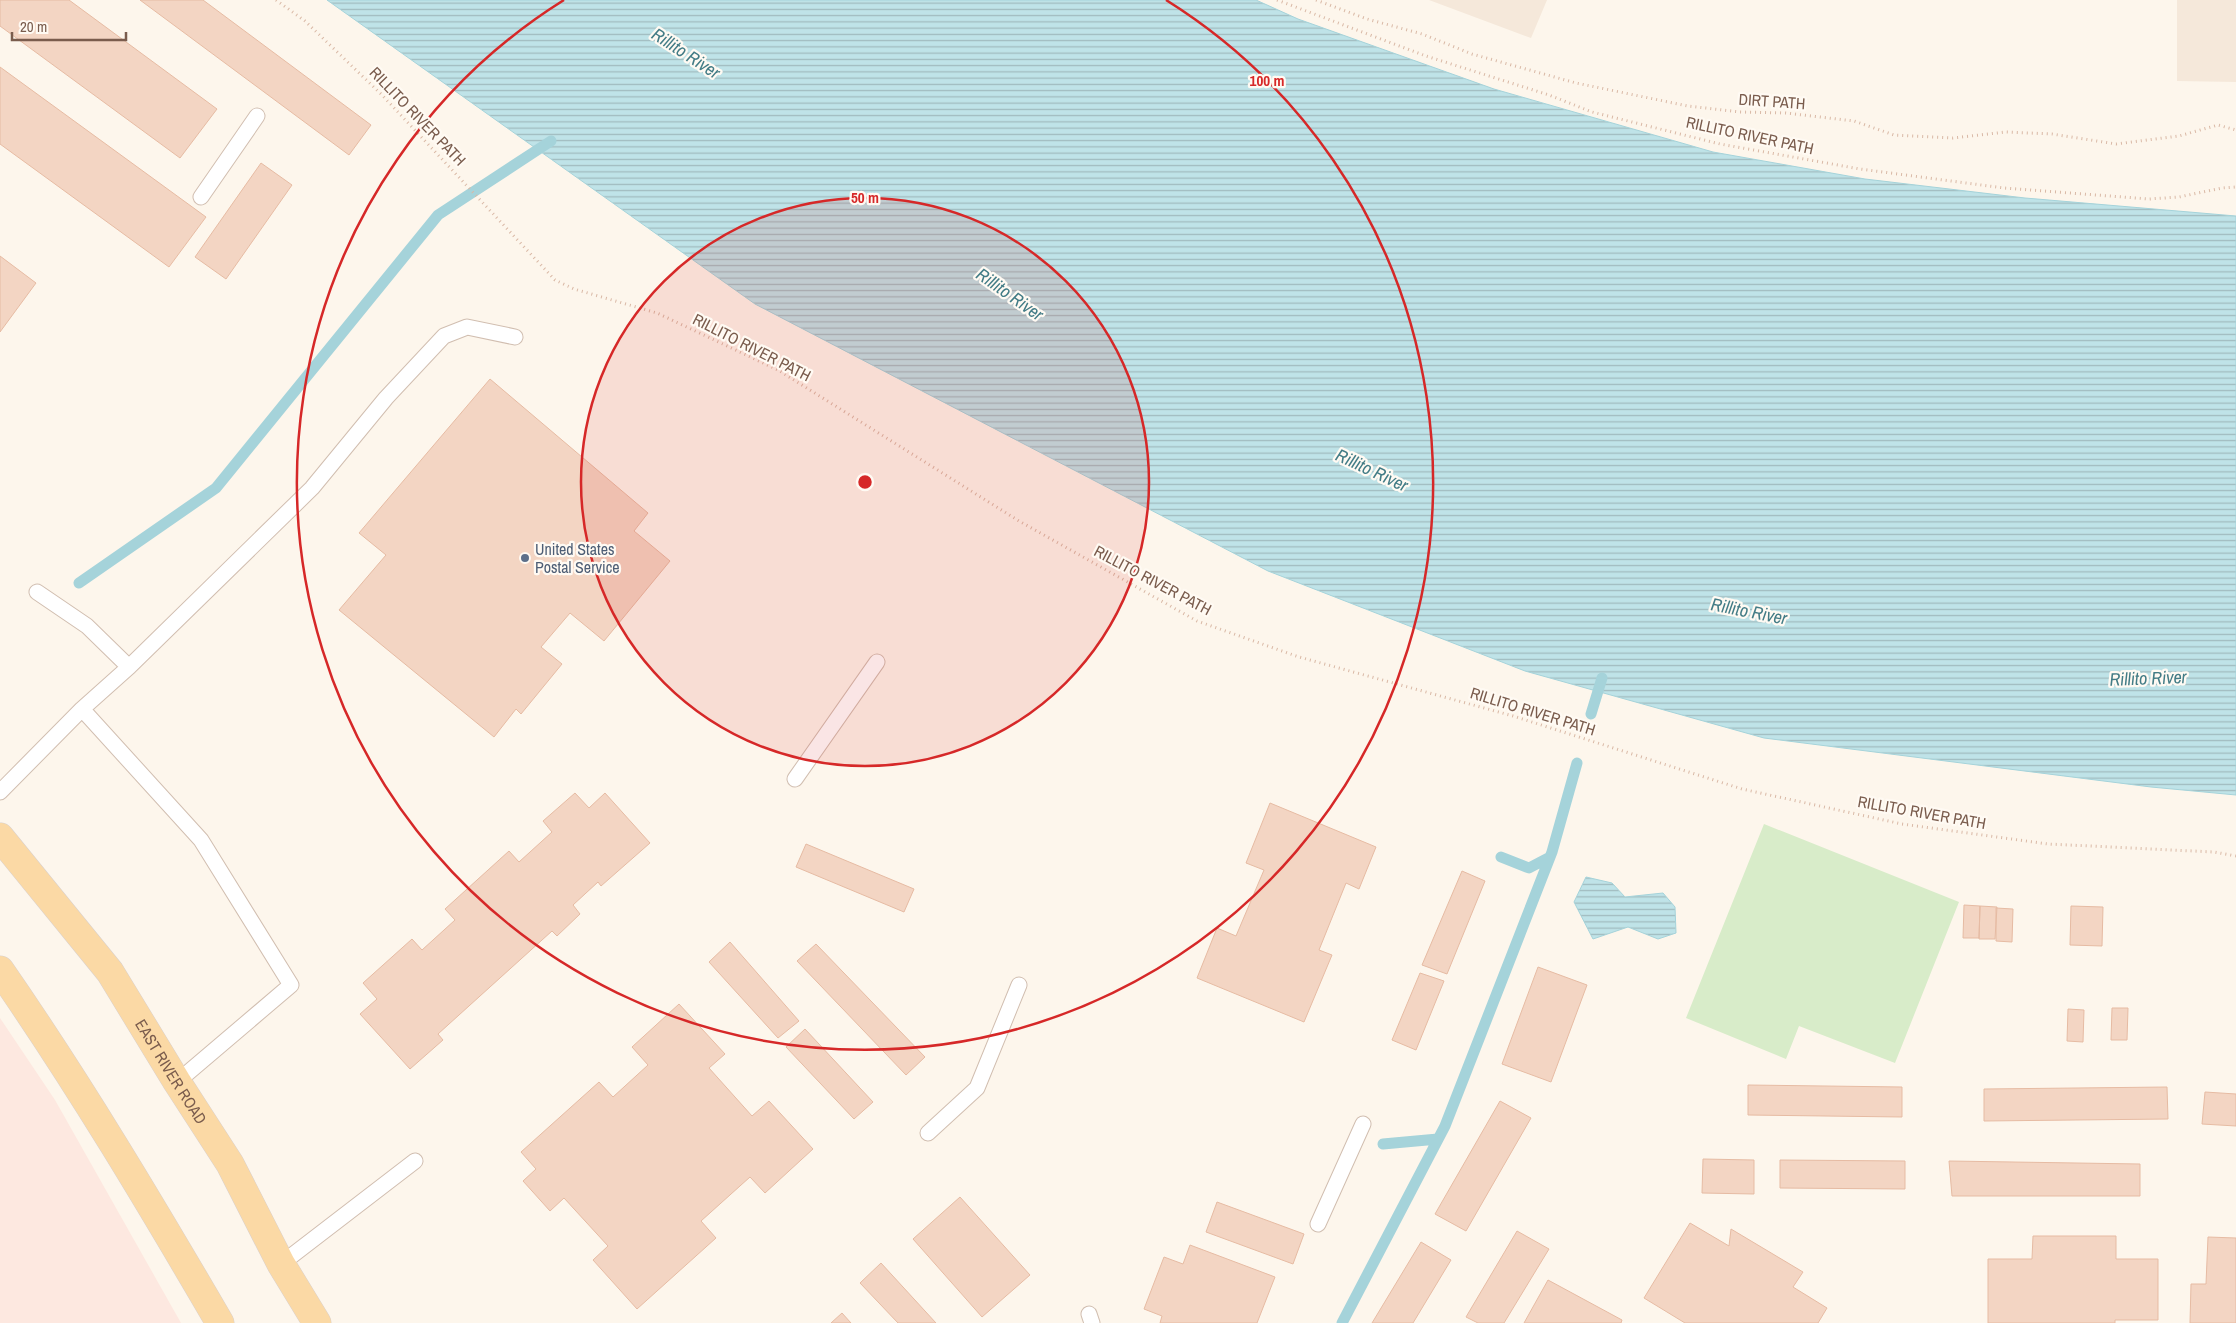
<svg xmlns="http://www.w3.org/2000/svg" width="2236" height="1323" font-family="'Archivo Narrow',sans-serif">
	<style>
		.residential { fill: #f5e8da }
		.commercial { fill: #fde8e0 }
		.pitch { fill: #d8ecc9 }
		.water { fill: url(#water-rules); stroke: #a5d3da }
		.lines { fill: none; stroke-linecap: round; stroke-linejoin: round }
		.stream { stroke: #a5d3da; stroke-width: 11 }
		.building { fill: #f3d5c3; stroke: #e6bba3 }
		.service-casing { stroke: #d1beb0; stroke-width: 17 }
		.primary-casing { stroke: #dad1cd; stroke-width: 29 }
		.path { stroke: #d9b8a5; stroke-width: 3; stroke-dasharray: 1 4; stroke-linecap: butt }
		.service { stroke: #fff; stroke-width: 15 }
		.primary { stroke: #fbd9a5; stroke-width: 28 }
		.ring { fill: none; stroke: #d62828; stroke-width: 2.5 }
		.service-dot { fill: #5c6f8a; stroke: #fffaf3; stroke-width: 2 }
		.labels { text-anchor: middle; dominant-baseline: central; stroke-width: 4.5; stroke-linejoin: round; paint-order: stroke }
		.street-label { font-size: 16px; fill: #7a5c4d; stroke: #fffaf3 }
		.service-label { font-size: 16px; fill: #4e5e75; stroke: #fffaf3; text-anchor: start }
		.water-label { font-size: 18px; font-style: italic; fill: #437c86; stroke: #fffaf3 }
		.centre { fill: #d62828; stroke: #fffaf3; stroke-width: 2.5 }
		.ring-label { font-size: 15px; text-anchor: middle; font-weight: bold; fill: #d62828; stroke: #fffaf3; stroke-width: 4.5; stroke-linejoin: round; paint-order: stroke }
	</style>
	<defs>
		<pattern id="water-rules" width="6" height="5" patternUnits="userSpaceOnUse" patternTransform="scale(1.25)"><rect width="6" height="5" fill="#bfe3e8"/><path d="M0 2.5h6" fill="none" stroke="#a0bbbe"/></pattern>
	</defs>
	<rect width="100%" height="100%" fill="#fdf6ec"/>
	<path class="residential" d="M1429,0H1547L1531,38Z
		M2177,0H2236V82L2177,81Z"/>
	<path class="commercial" d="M0,1018L55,1100L181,1323H0Z"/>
	<path class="pitch" d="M1764,824L1959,902L1895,1063L1799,1026L1786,1059L1686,1018Z"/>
	<path class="water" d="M327,0H1256L1298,19L1494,89L1713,152L1865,179L2025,198L2236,216V795L2151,787L1764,738L1525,671L1268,571L755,304Z
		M1586,877L1612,883L1625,897L1663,893L1675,907L1676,933L1658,939L1628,927L1593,939L1574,902Z"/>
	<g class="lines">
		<path class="stream" d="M79,583L216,488L438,215L551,141
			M1591,714L1602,678
			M1501,857L1529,868L1550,857
			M1383,1144L1438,1139
			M1342,1323L1445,1126L1552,852L1577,763"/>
	</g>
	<path class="building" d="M0,0H69L217,109L180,158L0,26Z
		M140,0H203L371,125L349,155Z
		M0,67L206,217L169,267L0,144Z
		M261,163L292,185L226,279L195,257Z
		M0,256L36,283L0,332Z
		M490,379L648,513L634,531L670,561L604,641L570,613L541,647L562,664L521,714L516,709L494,737L339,610L386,555L359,533Z
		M575,793L589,808L605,793L650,843L601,886L598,882L573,905L580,914L557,936L552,931L438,1034L443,1040L410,1069L360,1014L377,999L363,983L412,939L422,950L455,920L445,909L509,851L519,862L552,832L543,821Z
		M1270,803L1376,847L1359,889L1346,883L1319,950L1332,955L1304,1022L1197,978L1217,928L1236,936L1264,870L1246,863Z
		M806,844L914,889L904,912L796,867Z
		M1462,871L1485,881L1447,974L1422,965Z
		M1964,905L1980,906L1979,938H1963Z
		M1980,906L1997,907L1995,939H1979Z
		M2071,906L2103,907L2102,946L2070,945Z
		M1996,908L2013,909L2012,942L1996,941Z
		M730,942L799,1021L778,1038L709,962Z
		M816,944L925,1057L906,1075L797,961Z
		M1538,967L1587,985L1551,1082L1502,1064Z
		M1420,973L1444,981L1416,1050L1392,1040Z
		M679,1004L725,1054L709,1068L752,1116L769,1101L813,1149L765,1193L750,1177L701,1221L716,1238L637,1309L593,1260L608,1246L564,1198L550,1211L523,1181L536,1169L521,1152L599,1082L613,1097L648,1065L632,1047Z
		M2112,1008H2128L2127,1040H2111Z
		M2068,1009L2084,1010L2083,1042L2067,1041Z
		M805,1029L873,1102L854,1119L786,1047Z
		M1748,1085L1902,1087V1117L1748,1115Z
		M2167,1087L2168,1119L1984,1121V1089Z
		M2205,1092L2236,1094V1126L2202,1124Z
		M1500,1101L1531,1118L1466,1231L1435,1214Z
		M1703,1159L1754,1160V1194L1702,1193Z
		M1780,1160L1905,1161V1189L1780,1188Z
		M1949,1161L2140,1164V1196H1952Z
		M960,1197L1030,1275L982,1317L913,1239Z
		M1217,1202L1304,1234L1293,1264L1206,1232Z
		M1690,1223L1729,1246L1731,1229L1803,1272L1793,1287L1827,1308L1818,1323H1685L1644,1298Z
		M1517,1231L1549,1249L1504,1323H1478L1466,1317Z
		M2033,1236H2116V1259H2158V1320H2115V1323H1988V1259H2032Z
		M2208,1237L2236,1238V1323H2190L2191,1284H2206Z
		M1421,1242L1451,1260L1413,1323H1372Z
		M1190,1245L1275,1277L1257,1323H1160L1162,1316L1144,1309L1164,1257L1183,1264Z
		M881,1263L936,1323H898L860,1283Z
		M1548,1280L1622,1320L1621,1323H1524Z
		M842,1313L851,1323H831Z"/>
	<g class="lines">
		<defs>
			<path id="service" d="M201,197L257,116
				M37,592L87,626L129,667
				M82,709L201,840L291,985L177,1082
				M795,779L877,662
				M0,792L82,709L129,667L312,488L386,398L444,336L467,327L515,337
				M928,1133L977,1088L1019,985
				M1318,1224L1363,1124
				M281,1264L415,1161
				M1089,1314L1092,1323"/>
			<g id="primary">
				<path id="s1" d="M0,837L110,972L177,1082L230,1164L281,1264L317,1323"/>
				<path d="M0,970C79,1084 150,1203 220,1323"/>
			</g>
		</defs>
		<use href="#service" class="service-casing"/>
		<use href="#primary" class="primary-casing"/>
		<path class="path" d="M276,0L305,21L382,95L555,280L574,289L657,313L778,370L1019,521L1197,621L1299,657L1513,716L1742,789L1902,824L2048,844L2214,852L2236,856
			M1277,0L1426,56L1549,95L1592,112L1720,144L1860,169L2004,188L2149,199L2179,197L2222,188L2236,187
			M1316,0L1367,19L1422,34L1472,54L1576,83L1688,106L1740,112L1786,113L1854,121L1894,135L1953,138L2006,132L2052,134L2116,144L2179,136L2218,125L2236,130"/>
		<use href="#service" class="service"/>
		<use href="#primary" class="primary"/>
	</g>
	<circle cx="865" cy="482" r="284" fill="#d62828" fill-opacity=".12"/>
	<g class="ring">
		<circle cx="865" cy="482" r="284"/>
		<path d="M1166 0A568 568 0 1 1 564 0"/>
	</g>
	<circle class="service-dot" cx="525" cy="558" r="5"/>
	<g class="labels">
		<g class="street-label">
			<text transform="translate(1772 101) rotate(4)">DIRT PATH</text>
			<text transform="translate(418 116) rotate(46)">RILLITO RIVER PATH</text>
			<text transform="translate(1750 135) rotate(12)">RILLITO RIVER PATH</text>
			<text transform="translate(752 347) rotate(27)">RILLITO RIVER PATH</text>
			<text transform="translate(1153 580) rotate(28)">RILLITO RIVER PATH</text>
			<text transform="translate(1533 711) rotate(17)">RILLITO RIVER PATH</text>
			<text transform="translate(1922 812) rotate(10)">RILLITO RIVER PATH</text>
			<text stroke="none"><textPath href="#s1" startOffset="291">EAST RIVER ROAD</textPath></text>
		</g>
		<g class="service-label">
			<text x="535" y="549">United States<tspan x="535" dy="18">Postal Service</tspan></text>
		</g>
		<g class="water-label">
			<text transform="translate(686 53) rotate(33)">Rillito River</text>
			<text transform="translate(1010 294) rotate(35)">Rillito River</text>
			<text transform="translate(1372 470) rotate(25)">Rillito River</text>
			<text transform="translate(1749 611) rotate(11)">Rillito River</text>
			<text transform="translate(2148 678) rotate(-2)">Rillito River</text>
		</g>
	</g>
	<circle cx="865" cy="482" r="8" class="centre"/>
	<g class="ring-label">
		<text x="1267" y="86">100 m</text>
		<text x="865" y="203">50 m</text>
	</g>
	<path d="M12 32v8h114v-8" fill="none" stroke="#7a5c4d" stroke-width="2.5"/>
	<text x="20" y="32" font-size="15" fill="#7a5c4d" stroke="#fffaf3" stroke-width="4" paint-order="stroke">20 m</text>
</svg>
